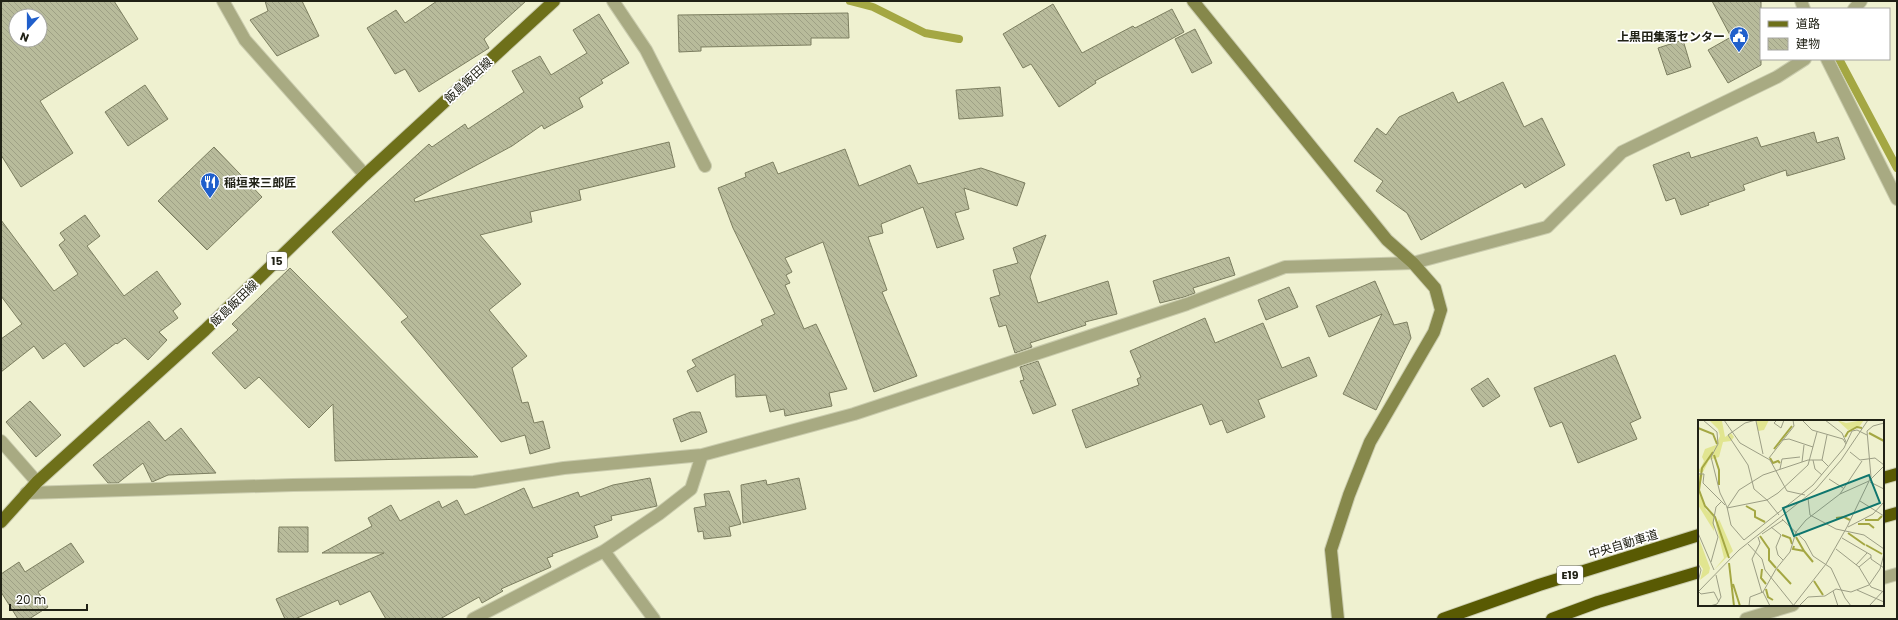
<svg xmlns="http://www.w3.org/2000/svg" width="1898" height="620" font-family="Poppins,'Noto Sans JP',sans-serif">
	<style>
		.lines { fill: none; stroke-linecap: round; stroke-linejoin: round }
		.stream { stroke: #a4a743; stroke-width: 8 }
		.building { fill: url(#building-back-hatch); stroke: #7c7e60; fill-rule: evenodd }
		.street-casing { stroke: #caccae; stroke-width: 14 }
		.secondary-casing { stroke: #caccae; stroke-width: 14 }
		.primary-casing { stroke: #caccae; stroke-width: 14 }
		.highway-casing { stroke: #caccae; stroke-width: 14 }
		.street { stroke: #a8aa82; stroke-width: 12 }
		.secondary { stroke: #86884b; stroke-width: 12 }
		.primary { stroke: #6e701a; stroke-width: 12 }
		.highway { stroke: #595a03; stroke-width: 12 }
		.labels { text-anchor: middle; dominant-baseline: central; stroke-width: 3.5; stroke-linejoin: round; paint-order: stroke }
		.shield { fill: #fff; stroke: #63645b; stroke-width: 1 }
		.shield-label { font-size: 11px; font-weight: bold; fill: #202115 }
		.poi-label { font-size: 12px; font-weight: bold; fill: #202115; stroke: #fff; text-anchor: end }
		.street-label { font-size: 12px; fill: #202115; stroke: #fff }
		.inset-river { fill: none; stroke: #a4a743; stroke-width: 2 }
		.inset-road { fill: none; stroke: #9c9e85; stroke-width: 1 }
		.view { fill: #0f766e; fill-opacity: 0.15; stroke: #0f766e; stroke-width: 2 }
		.inset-edge { fill: none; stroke: #202115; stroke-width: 2 }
	</style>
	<defs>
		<pattern id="building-back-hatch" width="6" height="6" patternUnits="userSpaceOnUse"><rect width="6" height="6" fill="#b8bb9b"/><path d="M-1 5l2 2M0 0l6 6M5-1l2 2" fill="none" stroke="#9ea085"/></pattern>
	</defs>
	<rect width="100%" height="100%" fill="#eff1d0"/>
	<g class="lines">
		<path class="stream" d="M850,1L873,7L925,33L959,39
			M1839,59L1897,168"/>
	</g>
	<path class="building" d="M1,1H114L138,39L40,101L73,153L21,187L1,155ZM16,16H40V40H16Z
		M265,1H302L319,36L277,56L250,20L268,11Z
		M437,1H526L484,39L489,48L419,92L405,69L395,74L367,28L396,10L405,23Z
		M1712,1H1761V65L1728,83L1708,50L1731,37Z
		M1053,4L1082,53L1133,26L1135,28L1172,9L1184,32L1095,81L1096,83L1059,107L1031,64L1023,68L1003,34Z
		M848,13L849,38H811V45L701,47V51L679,52L678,15Z
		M599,14L629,63L601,80L603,83L579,98L583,107L544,129L542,125L512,146L414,199L415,202L669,142L675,167L579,190L581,200L530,212L532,222L480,235L521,284L489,310L527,356L512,368L522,403L528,402L534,423L543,421L550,448L530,454L525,435L501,442L401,322L408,317L332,232L429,144L432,147L465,124L468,129L524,92L512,71L540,56L551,75L587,53L573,30Z
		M1195,29L1212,63L1192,73L1175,39Z
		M1683,40L1691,67L1667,75L1658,48Z
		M1503,82L1524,127L1542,118L1565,165L1525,188L1522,183L1421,240L1407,213L1376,191L1383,181L1354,161L1377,128L1386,135L1399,117L1453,92L1458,103Z
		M145,85L168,119L128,146L105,112Z
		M1000,87L1003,116L959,119L956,90Z
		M1814,132L1817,143L1838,137L1845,159L1787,176L1786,170L1743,185L1745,190L1708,203L1709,205L1681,215L1675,198L1666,201L1653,165L1689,152L1691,158L1757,137L1761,147Z
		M214,147L262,197L207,250L158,201Z
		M845,149L859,186L910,165L918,184L981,168L1025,183L1017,206L964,188L969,209L955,213L964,239L937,248L923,207L881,224L883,233L868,237L887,290L882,292L917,376L874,392L823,242L785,258L792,272L786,275L790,283L785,285L804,329L816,324L847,389L829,393L832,406L785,416L784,409L770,412L766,395L736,397L735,374L697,392L687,371L696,366L692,360L763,325L761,320L775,314L733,228L718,188L746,177L745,173L773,162L778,174Z
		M85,215L100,236L87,246L124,296L157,271L181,304L173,311L178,318L159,332L167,340L148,360L125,338L117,344L116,343L84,367L65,343L43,359L34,346L1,372V339L22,324L1,296V220L54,291L78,274L59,245L65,240L60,233Z
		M1046,235L1030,277L1038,303L1108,281L1117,314L1085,322L1086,325L1030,343L1032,347L1015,353L1006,325L999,327L990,298L1000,295L993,270L1018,263L1013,248Z
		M1229,257L1235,275L1193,288L1195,293L1184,297L1160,303L1153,281Z
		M290,268L478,457L335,461L333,404L309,428L259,377L245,389L212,353L238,330L232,324Z
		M1375,281L1394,325L1407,322L1411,338L1376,410L1343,394L1382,314L1329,337L1316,306Z
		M1289,287L1298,307L1266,320L1258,300Z
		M1205,318L1215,343L1263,323L1282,368L1309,357L1317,376L1258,400L1265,417L1227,433L1222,420L1210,425L1202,404L1086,448L1072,410L1139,385L1137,379L1141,377L1130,351Z
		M1615,355L1641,418L1630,423L1637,439L1578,463L1562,422L1550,427L1534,388Z
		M1038,361L1056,405L1033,414L1020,381L1024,380L1020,367Z
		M1488,378L1500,396L1483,407L1471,389Z
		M30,401L61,435L36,457L6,422Z
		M691,412H700L707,432L681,442L673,419Z
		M149,421L165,441L181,428L216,473L168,475L152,482L143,463L118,483H108L93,465Z
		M650,478L657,506L611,516L612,520L594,526L598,537L552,554L553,556L547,558L551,567L501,589L503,591L482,603L479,597L440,619H386L370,591L340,605L338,600L295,619H285L276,599L384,553H322L372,526L368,518L391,505L400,521L439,501L442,508L457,500L465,515L524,488L533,508L578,492L580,497L613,485Z
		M799,478L806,509L743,523L741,485L766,480L767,485Z
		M729,491L741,524L729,527L731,536L704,539L703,531L698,532L694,508L706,506L704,494Z
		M279,527H308V552H278Z
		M71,543L84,562L38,592L48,607L29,619H18L1,592V574L19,562L25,572Z"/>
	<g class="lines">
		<defs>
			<path id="street" d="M223,1L245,40L365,175
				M613,1L646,50L705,166
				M1801,1L1804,9
				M1854,9L1861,1
				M1827,59L1897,199
				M1,441L37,482
				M26,493L293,485L474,482L564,468L702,455L854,414L1187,304L1285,267L1413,263L1547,227L1622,152L1777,77L1805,59
				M604,551L654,619
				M1883,578L1897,574
				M473,619L604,551L659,514L691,489L702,455
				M1746,619L1793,605"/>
			<path id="secondary" d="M1193,1L1387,240L1413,263L1435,288L1441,310L1434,332L1370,442L1349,495L1331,550L1338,619"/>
			<path id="primary" d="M1,522L37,482L205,330L365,175L554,1"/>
			<path id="highway" d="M1883,478L1897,474
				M1883,517L1897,513
				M1443,619L1539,585L1699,535
				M1552,619L1598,602L1699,572"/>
		</defs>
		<use href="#street" class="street-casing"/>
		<use href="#secondary" class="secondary-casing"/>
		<use href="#primary" class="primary-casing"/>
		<use href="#highway" class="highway-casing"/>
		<use href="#street" class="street"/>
		<use href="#secondary" class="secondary"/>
		<use href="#primary" class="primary"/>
		<use href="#highway" class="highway"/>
	</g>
	<defs>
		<symbol id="civic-pin" viewBox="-11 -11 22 30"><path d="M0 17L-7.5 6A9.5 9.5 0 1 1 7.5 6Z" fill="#205fcb" stroke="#fff"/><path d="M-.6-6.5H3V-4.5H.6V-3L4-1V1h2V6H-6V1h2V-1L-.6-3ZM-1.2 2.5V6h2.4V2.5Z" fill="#fff"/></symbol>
		<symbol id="restaurant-pin" viewBox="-11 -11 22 30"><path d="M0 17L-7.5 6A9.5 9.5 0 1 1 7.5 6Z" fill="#205fcb" stroke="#fff"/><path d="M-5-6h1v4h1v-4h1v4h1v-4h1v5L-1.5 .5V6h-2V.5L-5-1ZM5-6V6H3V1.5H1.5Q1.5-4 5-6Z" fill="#fff"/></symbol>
	</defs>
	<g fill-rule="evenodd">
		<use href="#civic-pin" x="1728" y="25" width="22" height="30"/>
		<use href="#restaurant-pin" x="199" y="171" width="22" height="30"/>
	</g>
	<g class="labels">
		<g class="shield">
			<rect x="267" y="252" width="20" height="18" rx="3"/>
			<rect x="1557" y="566" width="26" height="18" rx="3"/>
		</g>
		<g class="shield-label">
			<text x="277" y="261">15</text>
			<text x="1570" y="575">E19</text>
		</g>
		<g class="poi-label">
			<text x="1725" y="36">上黒田集落センター</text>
			<text x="224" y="182" text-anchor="start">稲垣来三郎匠</text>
		</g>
		<g class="street-label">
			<text transform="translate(468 80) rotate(-43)">飯島飯田線</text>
			<text transform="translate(234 303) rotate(-44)">飯島飯田線</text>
			<text transform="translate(1623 544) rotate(-17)">中央自動車道</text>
		</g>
	</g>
	<g transform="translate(1698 420)">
		<rect width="186" height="186" fill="#eff1d0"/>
		<path d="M11,0L24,1L27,17L33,13L36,17L33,21L25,22L21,37L11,40L5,52H1L0,48L2,49L6,41L4,37L7,29L18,25L22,16L20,9ZM139,0L148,3L166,0L161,7L150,10ZM5,54L1,69L8,90L16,97V111L0,85V55ZM21,99L35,131L16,150L26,138L18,105ZM0,116L12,148L11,153L2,160L5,149L0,142Z" fill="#e1e590"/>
		<path d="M71,0L66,10L60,11L58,1Z" fill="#e1e590"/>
		<path class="inset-river" d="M0,8L15,14L19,24M171,13L186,21M147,17L150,12L159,7L164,8M76,29L94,6M15,32L4,48L1,70L7,86L17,97L31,138M16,35L21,50V65M72,38L75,43L80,41L82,43M48,86L57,91V97L67,102M138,98L146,97L152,100M167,100H180L184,96M160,104H171L176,108M150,113L167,125M84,115L92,118L94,124M62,116L71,129V140L78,148M98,117L106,131M168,125L184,134M96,126L95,129L106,131L115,142M31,143L36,186M64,149L63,158L68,164M79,149L93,164M116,161L125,175M35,164L42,186M68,169L70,177L75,180"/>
		<path class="inset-road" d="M5,0L19,12L20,24L13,37L22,73L29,87L33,105L46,120M26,0L42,23L72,40L89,71L107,75M58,0L47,3L30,15L50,45L56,69L69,80L81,95M79,0L76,3L83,8L86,0M104,0L114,10L145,19L148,24M127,0L144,13L148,22M58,1L65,34M84,20L91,19L115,27M152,32L162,40L177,38L186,45M71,38L96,6L95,0M115,40L117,49L124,55M124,40L129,15M104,42L106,25M82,49L84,39L102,37M0,54H6L5,63L27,85M131,59L145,68M173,59L186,46M172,62L186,69M142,74L164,41M110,78L112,95L138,109L166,115L186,129M162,81L186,96M29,88L69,80L80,73L110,45L119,12M29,88L41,70L65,55L110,40H124L131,47M84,99L107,121L115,136L133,148L147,178L153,186M73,107L83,115L78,127L80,135L85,140M150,107L175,94L186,82M0,113L16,150M64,114L85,100M60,117L62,123L54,139L64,173M144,118L173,135V139L186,148M46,120L115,65L146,28L154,11L159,10L169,15M50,124L64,139L67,150L96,186M138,129L161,147L173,167L186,172M13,142L20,117L15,103L18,87L24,81M0,143L3,150L0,162M158,145L169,133M161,147L173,137M159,170L186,182M135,171L140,186M0,172L41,130L118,69L143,40L170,0M1,172L3,174L16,172L21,182M65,172L72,186M12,186L19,184L23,177L18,155M51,186L52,177L65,172L78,149L92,132L98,112L108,100L142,74L171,61M95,186L128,144L149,107L173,57L169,11L175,6L186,3M101,186L110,177L127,176L138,169L153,172L171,165L182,149L186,134M171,186L186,170"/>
		<path class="view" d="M171,55L182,83L96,116L85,88Z"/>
		<rect width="186" height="186" class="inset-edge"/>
	</g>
	<rect width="1898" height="620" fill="none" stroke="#202115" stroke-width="4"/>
	<rect x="1760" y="8" width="130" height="52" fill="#ffffff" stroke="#a6a6a1"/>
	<rect x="1768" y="21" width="20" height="6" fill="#6e701a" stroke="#a6a6a1"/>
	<text x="1796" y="28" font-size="12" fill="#202115">道路</text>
	<rect x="1768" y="38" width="20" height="12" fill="url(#building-back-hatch)" stroke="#a6a6a1"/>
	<text x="1796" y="48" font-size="12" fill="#202115">建物</text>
	<g transform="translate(28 28) rotate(201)"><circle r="19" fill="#ffffff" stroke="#a6a6a1"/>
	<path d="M0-3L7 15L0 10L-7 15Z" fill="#205fcb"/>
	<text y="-6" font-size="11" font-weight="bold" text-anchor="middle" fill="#202115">N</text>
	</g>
	<path d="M10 604v6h77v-6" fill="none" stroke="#202115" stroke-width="2"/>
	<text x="16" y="604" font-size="12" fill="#202115" stroke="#ffffff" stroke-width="3" paint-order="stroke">20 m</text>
</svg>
